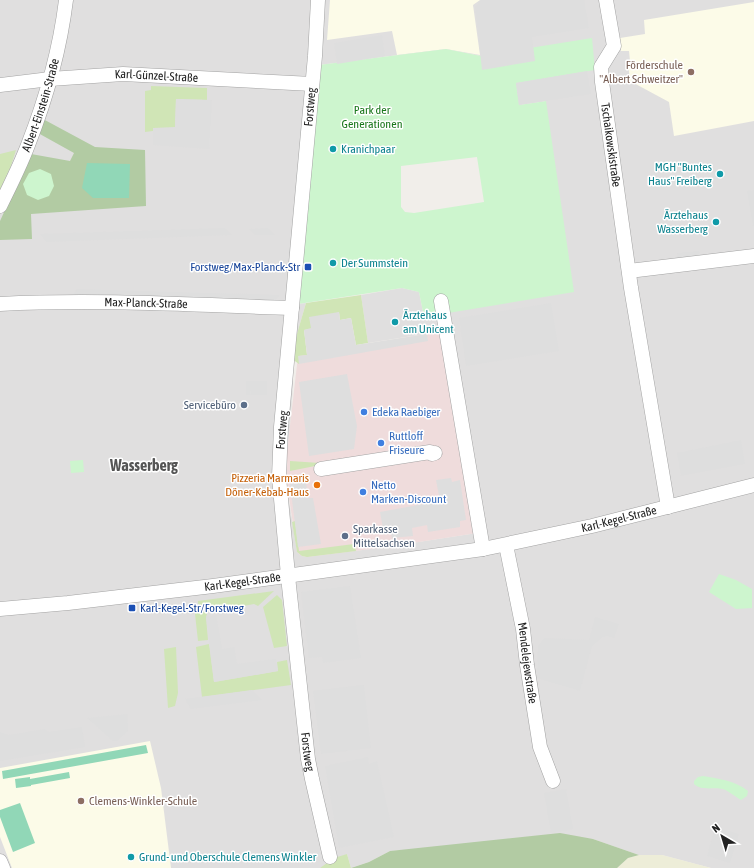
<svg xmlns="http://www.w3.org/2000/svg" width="754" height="868" font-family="'Asap Condensed',sans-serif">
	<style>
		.residential { fill: #e0dfdf; fill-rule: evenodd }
		.commercial { fill: #efdcdc }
		.education { fill: #fcfbe8 }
		.farmland { fill: #ededd8 }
		.grass { fill: #d0e5b6 }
		.forest { fill: #b2cba3 }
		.park { fill: #cdf5ce; fill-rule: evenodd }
		.pitch { fill: #91d7b7 }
		.parking { fill: #dedede }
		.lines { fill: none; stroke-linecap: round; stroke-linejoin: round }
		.minor-casing { stroke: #a3a3a3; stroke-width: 15 }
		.minor { stroke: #fff; stroke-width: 14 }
		.education-dot { fill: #8d6e63; stroke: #fff; stroke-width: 1.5 }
		.culture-dot { fill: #0f9aa8; stroke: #fff; stroke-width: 1.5 }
		.transit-dot { fill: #1a4fb4; stroke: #fff; stroke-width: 1.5 }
		.service-dot { fill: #5c6f8a; stroke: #fff; stroke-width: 1.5 }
		.shop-dot { fill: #3f7fe0; stroke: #fff; stroke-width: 1.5 }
		.food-dot { fill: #e8710a; stroke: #fff; stroke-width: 1.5 }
		.labels { text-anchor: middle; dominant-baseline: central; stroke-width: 3; stroke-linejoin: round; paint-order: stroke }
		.education-label { font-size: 12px; fill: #785e54; stroke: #fff; text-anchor: end }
		.street-label { font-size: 12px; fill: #222; stroke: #fff }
		.park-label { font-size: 12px; fill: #19771b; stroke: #fff }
		.culture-label { font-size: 12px; fill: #0d838f; stroke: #fff; text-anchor: start }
		.transit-label { font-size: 12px; fill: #164399; stroke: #fff; text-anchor: end }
		.service-label { font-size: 12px; fill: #4e5e75; stroke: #fff; text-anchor: end }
		.shop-label { font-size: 12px; fill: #366cbe; stroke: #fff; text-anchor: start }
		.food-label { font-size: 12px; fill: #c56008; stroke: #fff; text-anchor: end }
		.district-label { font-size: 16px; font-weight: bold; fill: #555; stroke: #fff }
	</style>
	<rect width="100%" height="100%" fill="#f1eeea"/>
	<path class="residential" d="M0,0H754V868H711L662,855H639L593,839L390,851L369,862L351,868L347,854L335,868H0ZM446,49L481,56L519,105L546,101L424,317L419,292L402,288L361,295L368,343L444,331L477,533L386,547L307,557L302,556L297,552L287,488L288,455L293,385L292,351L306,303L298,304L319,65Z"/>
	<path class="commercial" d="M444,331L477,533L386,547L307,557L300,555L297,552L285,469L298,356Z"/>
	<path class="education" d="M330,0H480L473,5L480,55L446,49L397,55L392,31L327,40Z
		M754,2V121L674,136L669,102L630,81L628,63L630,61L629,51H621L620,38L645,34L644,20Z
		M150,741L161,788L171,868H12L0,837V768Z"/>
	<path class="farmland" d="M639,855H662L711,868H617L628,858Z"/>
	<path class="grass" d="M151,86L207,88V100L176,99L175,128H153V131L145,132V91L151,90Z
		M16,150L11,166L0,190V154Z
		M361,295L368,343L356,345L351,318L340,320L339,312L311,329L304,330L307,355L299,356V364L292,359V351L306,303Z
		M290,461L320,463V465L290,471Z
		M295,521L299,551L354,544L356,551L307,557L302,556L297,552L292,522Z
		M274,591L258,606L254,604L212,612L198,604V601Z
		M277,595L282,600L287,646L274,648L263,607Z
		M197,607L207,614L206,617L208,640L198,641L195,614Z
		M209,644L214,682L278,671L277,662L287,660L291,685L202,697L196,647Z
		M176,647L178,693L175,706L168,708L164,649Z
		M347,854L351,868H320L334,858Z"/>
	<path class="forest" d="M43,119L95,147L145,150L146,206L31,214L32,239L0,240V221L31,154L70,161L74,153L38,133Z
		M560,833L593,839L639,855L628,858L617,868H351L369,862L390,851Z"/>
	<path class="park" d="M592,38L595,70L516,83L519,105L546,101L574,292L424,317L419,292L402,288L298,304L319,65L446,49L481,56ZM477,157L484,202L414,213L405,212L401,207V166Z
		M40,169L51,174L54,186L49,196L38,200L27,195L23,184L29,173Z
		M83,460L84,472L71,473L70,461Z
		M719,574L736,580L752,589V608L736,609L709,592Z
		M703,776C719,779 734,780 748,791L747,796L741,800C736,797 726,789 722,789C712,787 701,791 694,784V781L698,777Z"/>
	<path class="pitch" d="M87,163L130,164L129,198H93L82,188Z
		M146,745L148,753L3,779L2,771Z
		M69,772L70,778L31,785V786L16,788L15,779L30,777V779Z
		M20,803L35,843L13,852L0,817V810Z"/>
	<path class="parking" d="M481,0H584L589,28L532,37L535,61L482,70L475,7Z
		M382,35L385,56L337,64L334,43Z
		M587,71L591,94L519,105L516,83Z
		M176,99L212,100L209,149L153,145V128L175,127Z
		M754,190V226H753L747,191Z
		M225,228L232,235L46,242L40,234Z
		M268,228L275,235H255L249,229Z
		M699,251L700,258L678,261L677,253Z
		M77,289L280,295L272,304L70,298Z
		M551,303L559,351L466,366L459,318Z
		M339,312L340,320L351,318L356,345L427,334L428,341L299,364L298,356L307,355L304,330L311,328L309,317Z
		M347,374L357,426L354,449L309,456L299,382Z
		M246,381H267V395H251V387L250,395H246Z
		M741,440L745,464L681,476L677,453Z
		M451,478L452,482L460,480L466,520L460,521V527L428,532L427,525L412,528L413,536L392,538L391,533L384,534L380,512L440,501L436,480Z
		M306,482L308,498H313L321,544L298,547L290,484Z
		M350,586L361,658L323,663L322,657L309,658L301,592Z
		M216,615L222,649L234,647L237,664L276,659L278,671L214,682L206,617Z
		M595,617L619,624L614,638L607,636L603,637L592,646L580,691L537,678L538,646L544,638L589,640Z
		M364,685L371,748L321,754L313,691Z
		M252,690L262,700L191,709L185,699Z
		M127,714L128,731L117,741H113L87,718Z
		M82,727L85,747L0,761V732L8,735L45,729L48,732Z
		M368,757L369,764L377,761L394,837L339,848L325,766Z
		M566,789L573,829L551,833L544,793Z
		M715,827L739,834L730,863L707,856Z"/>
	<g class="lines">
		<defs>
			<g id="minor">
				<path id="s1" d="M318,0L315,56L281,427L279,477L289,586L308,759L312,779L330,857"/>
				<path id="s2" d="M606,0L614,46L601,67L602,82L631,288L668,507"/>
				<path id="s3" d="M0,85L50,79L123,74L312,84"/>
				<path id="s4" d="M0,206C10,186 20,166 28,145C46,99 60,49 66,0"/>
				<path d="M629,271L754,256"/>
				<path d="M441,301L483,549"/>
				<path id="s5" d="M0,304C97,299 195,305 292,308"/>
				<path d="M321,469L430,452L432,454L435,453"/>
				<path id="s6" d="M506,545L523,629L527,665L540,747L553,781"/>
				<path id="s7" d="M0,609L68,603L213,586L483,549L592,526L754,485"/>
				<path d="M0,861L3,868"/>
			</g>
		</defs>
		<use href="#minor" class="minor-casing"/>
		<use href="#minor" class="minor"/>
	</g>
	<g class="education-dot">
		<circle cx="691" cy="72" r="4"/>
		<circle cx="81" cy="801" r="4"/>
	</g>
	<g class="culture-dot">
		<circle cx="333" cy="149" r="4"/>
		<circle cx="720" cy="174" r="4"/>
		<circle cx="716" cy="222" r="4"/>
		<circle cx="333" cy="263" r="4"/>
		<circle cx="395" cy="322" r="4"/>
		<circle cx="131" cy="857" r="4"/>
	</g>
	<g class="transit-dot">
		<rect x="304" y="263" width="8" height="8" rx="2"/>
		<rect x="128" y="604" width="8" height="8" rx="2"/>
	</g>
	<g class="service-dot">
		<circle cx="244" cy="405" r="4"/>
		<circle cx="345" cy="536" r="4"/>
	</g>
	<g class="shop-dot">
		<circle cx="364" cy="412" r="4"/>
		<circle cx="381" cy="443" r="4"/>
		<circle cx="363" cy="492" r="4"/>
	</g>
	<circle class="food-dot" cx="317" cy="485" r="4"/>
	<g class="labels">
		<g class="education-label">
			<text x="683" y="65">Förderschule<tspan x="683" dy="14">"Albert Schweitzer"</tspan></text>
			<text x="89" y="801" text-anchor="start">Clemens-Winkler-Schule</text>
		</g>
		<g class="street-label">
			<text stroke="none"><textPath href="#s3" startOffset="157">Karl-Günzel-Straße</textPath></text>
			<text stroke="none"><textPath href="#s4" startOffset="109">Albert-Einstein-Straße</textPath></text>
			<text transform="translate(310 107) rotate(-85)">Forstweg</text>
			<text stroke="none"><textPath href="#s2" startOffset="150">Tschaikowskistraße</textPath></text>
			<text stroke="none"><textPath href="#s5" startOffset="146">Max-Planck-Straße</textPath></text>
			<text transform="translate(282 430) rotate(-85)">Forstweg</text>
			<text stroke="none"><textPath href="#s7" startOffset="626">Karl-Kegel-Straße</textPath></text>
			<text stroke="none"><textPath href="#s7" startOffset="244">Karl-Kegel-Straße</textPath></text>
			<text stroke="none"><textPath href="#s6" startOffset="120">Mendelejewstraße</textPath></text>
			<text stroke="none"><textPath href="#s1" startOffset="755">Forstweg</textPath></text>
		</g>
		<g class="park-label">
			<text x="372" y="110">Park der<tspan x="372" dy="14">Generationen</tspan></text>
		</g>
		<g class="culture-label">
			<text x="341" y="149">Kranichpaar</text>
			<text x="712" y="167" text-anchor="end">MGH "Buntes<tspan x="712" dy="14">Haus" Freiberg</tspan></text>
			<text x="708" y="215" text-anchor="end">Ärztehaus<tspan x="708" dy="14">Wasserberg</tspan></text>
			<text x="341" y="263">Der Summstein</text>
			<text x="403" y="315">Ärztehaus<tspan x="403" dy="14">am Unicent</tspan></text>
			<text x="139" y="857">Grund- und Oberschule Clemens Winkler</text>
		</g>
		<g class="transit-label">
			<text x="300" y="267">Forstweg/Max-Planck-Str</text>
			<text x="140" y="608" text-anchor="start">Karl-Kegel-Str/Forstweg</text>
		</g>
		<g class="service-label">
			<text x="236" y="405">Servicebüro</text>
			<text x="353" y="529" text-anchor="start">Sparkasse<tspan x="353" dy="14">Mittelsachsen</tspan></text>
		</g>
		<g class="shop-label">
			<text x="372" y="412">Edeka Raebiger</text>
			<text x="389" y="436">Ruttloff<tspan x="389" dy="14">Friseure</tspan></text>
			<text x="371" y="485">Netto<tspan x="371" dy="14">Marken-Discount</tspan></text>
		</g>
		<g class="food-label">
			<text x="309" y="478">Pizzeria Marmaris<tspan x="309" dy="14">Döner-Kebab-Haus</tspan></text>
		</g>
		<g class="district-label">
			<text x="144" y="465">Wasserberg</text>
		</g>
	</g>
	<g transform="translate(722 836) rotate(322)" stroke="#ffffff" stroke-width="3" paint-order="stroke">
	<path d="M0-3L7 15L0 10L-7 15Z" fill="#222222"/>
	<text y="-6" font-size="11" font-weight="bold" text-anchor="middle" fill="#222222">N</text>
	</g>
</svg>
